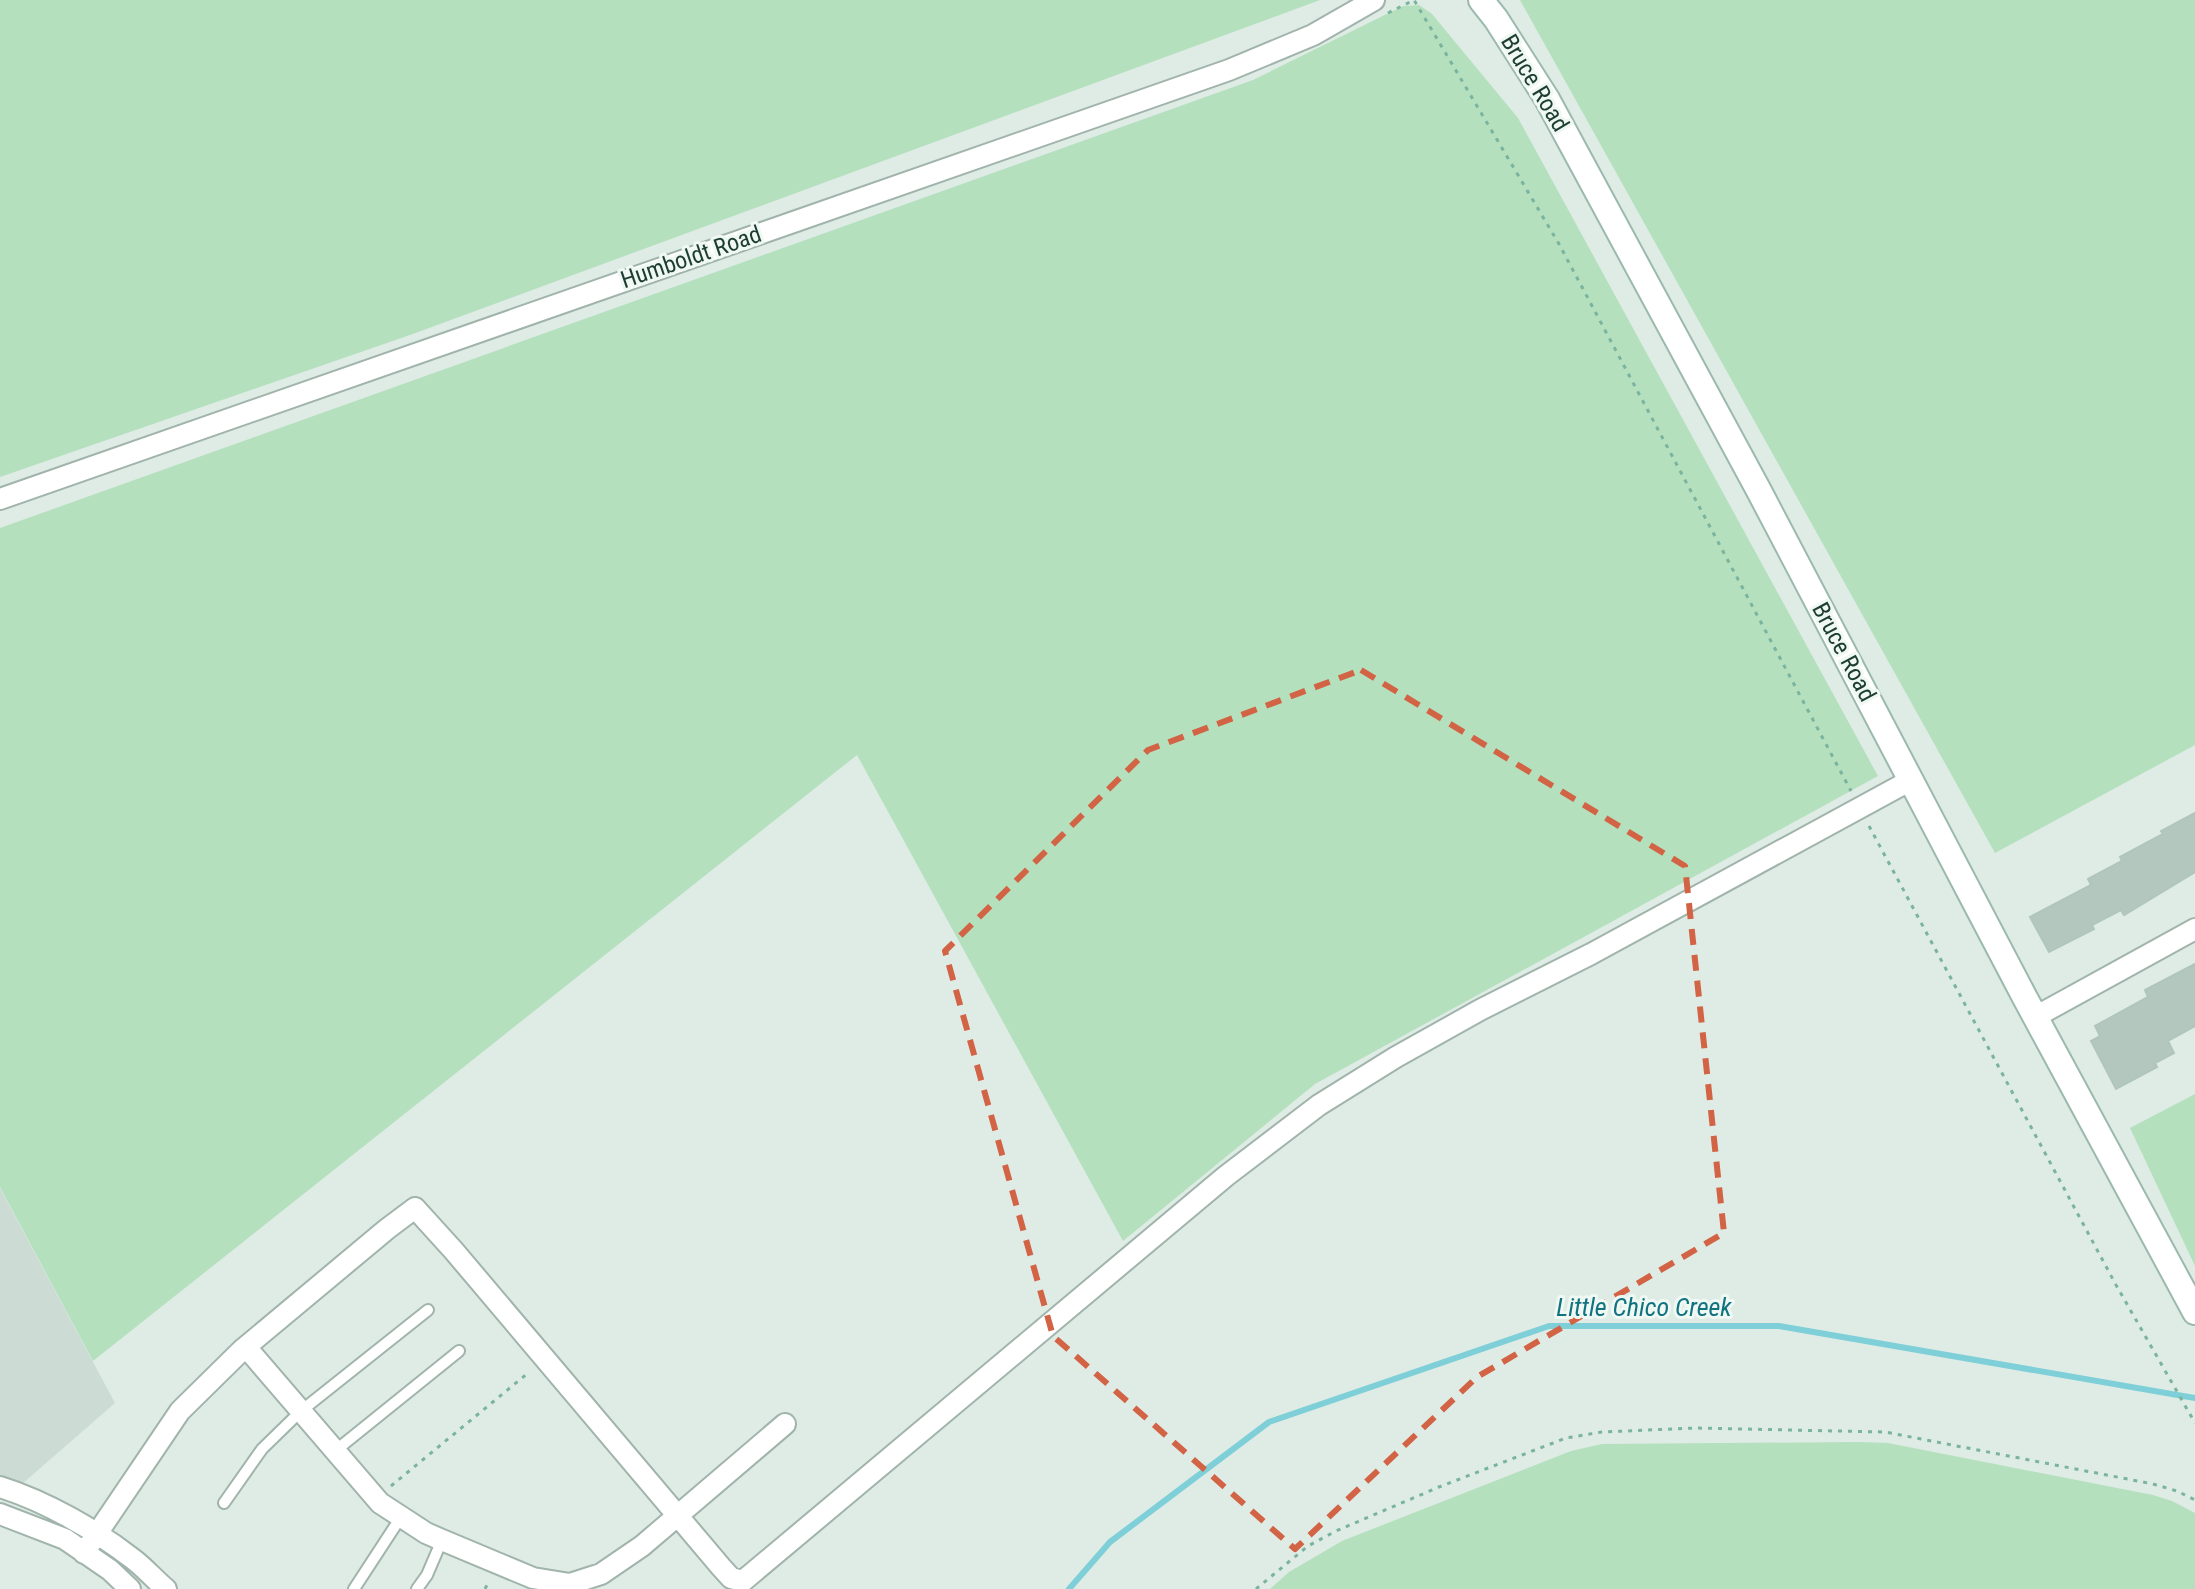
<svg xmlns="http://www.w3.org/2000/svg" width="2195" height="1589" font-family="'Roboto Condensed',sans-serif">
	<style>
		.built { fill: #ccdcd4 }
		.green { fill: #b4e0bd }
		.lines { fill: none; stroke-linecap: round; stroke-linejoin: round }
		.stream { stroke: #7ecfd8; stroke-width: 6 }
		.building { fill: #b3c7be; stroke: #b0c6bc; stroke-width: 2 }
		.lane-casing { stroke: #a0b4ac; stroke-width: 14 }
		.street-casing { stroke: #a0b4ac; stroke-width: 24 }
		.secondary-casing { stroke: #9bb9ad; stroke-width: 28 }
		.path { stroke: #7ab39e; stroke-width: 3; stroke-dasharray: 4 6; stroke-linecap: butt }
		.lane { stroke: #fff; stroke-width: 10 }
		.street { stroke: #fff; stroke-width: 20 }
		.secondary { stroke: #fff; stroke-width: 24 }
		.marked { fill: none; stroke: #d26345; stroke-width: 6; stroke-dasharray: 16 10; stroke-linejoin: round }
		.labels { text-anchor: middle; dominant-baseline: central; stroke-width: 6; stroke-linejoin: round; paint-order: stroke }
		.street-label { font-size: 24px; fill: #1d3d33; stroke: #eff8f3 }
		.water-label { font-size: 26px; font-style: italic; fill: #117380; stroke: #eff8f3 }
	</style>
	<rect width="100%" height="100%" fill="#deece5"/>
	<path class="built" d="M0,1188L115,1403L14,1491L0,1487Z"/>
	<path class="green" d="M0,0H1320L410,335L0,477Z
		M1520,0H2195V745L1995,853Z
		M1419,5L1432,14L1518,118L1878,776L1315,1084L1123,1241L857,755L93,1361L0,1187V528L1253,80L1403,6Z
		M2195,1094V1266L2130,1128Z
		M1859,1442L1888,1443L2153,1495L2172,1501L2195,1513V1589H1270L1289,1572L1342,1541L1571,1451L1602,1444Z"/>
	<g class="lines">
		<path class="stream" d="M1069,1589L1110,1542L1269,1422L1549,1326H1779L2195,1398"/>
	</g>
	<path class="building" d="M2195,813V872L2124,915L2121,910L2092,925L2094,929L2049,952L2030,917L2091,885L2088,879L2122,861L2120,857L2163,834L2161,831Z
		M2195,964V1026L2168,1041L2174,1053L2155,1063L2157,1067L2116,1089L2091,1041L2100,1036L2095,1026L2148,997L2145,990Z"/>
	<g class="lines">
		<defs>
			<path id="lane" d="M335,1451L459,1351
				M224,1503L262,1449L301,1411L428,1310
				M354,1589L401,1517
				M417,1589L427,1575L442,1540"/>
			<path id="street" d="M0,499L1229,70L1313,35L1374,0
				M2035,1017L2195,929
				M246,1347L380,1503L426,1533L442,1540L533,1578L570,1584L601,1574L642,1546L785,1424
				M0,1487C45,1501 96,1530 133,1559C145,1568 155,1580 166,1589
				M0,1514L65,1539L110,1570L130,1589
				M84,1553L180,1411L242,1350L387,1229L415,1208L454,1251L721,1567L731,1578L743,1581L1226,1176L1319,1105L1396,1057L1480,1010L1591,954L1911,780"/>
			<path id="secondary" d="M1481,0L1496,19L1547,99L1758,489L2024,996L2195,1312"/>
		</defs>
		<use href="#lane" class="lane-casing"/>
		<use href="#street" class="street-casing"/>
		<use href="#secondary" class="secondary-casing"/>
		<path class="path" d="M1388,13L1414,0L1559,244L1851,791
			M1869,826L2116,1285L2195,1423
			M391,1486L528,1373
			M485,1589L488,1583
			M1256,1589L1308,1546L1336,1531L1439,1487L1566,1438L1602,1432L1695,1428L1885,1432L2153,1484L2177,1491L2195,1500"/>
		<use href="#lane" class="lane"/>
		<use href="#street" class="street"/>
		<use href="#secondary" class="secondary"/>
	</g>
	<path class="marked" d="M1361,670L1685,866L1724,1233L1477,1377L1295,1549L1053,1336L945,951L1148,750Z"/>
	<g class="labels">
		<g class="street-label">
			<text transform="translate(1535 83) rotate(59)">Bruce Road</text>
			<text transform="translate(691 257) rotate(-19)">Humboldt Road</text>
			<text transform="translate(1844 652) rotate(62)">Bruce Road</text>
		</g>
		<g class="water-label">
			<text x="1644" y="1307">Little Chico Creek</text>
		</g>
	</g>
</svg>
